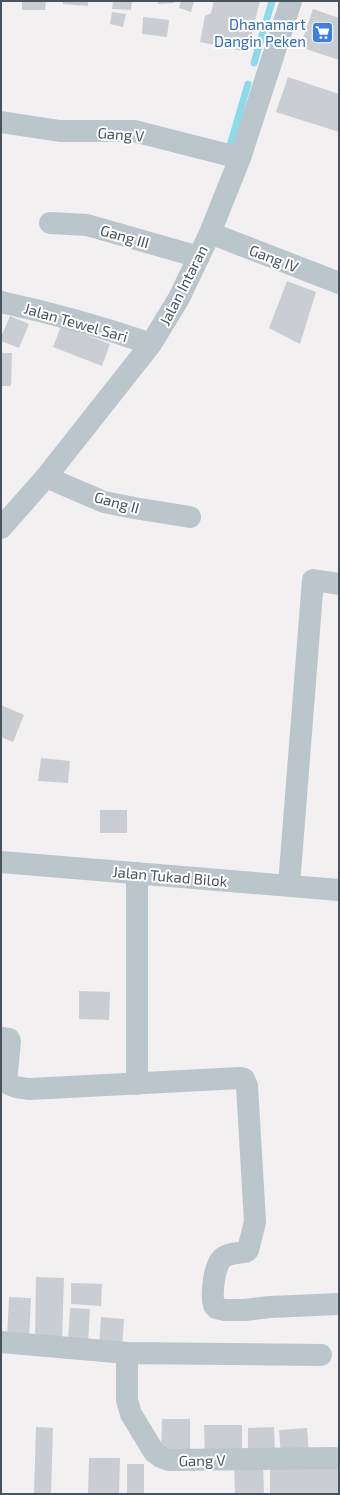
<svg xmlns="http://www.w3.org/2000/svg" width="340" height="1495" font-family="'Exo 2',sans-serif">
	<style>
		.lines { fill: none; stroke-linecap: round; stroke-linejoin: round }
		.stream { stroke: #8cdbeb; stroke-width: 7 }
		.building { fill: #cacdd2 }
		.minor { stroke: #bbc5cc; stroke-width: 22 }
		.labels { text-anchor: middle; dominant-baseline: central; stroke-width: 4; stroke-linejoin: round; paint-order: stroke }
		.shop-label { font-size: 15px; fill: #366cbe; stroke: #fff; text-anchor: end }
		.street-label { font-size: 15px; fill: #48545d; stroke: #fff }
	</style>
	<rect width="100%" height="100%" fill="#f2f0f0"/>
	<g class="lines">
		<path class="stream" d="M254,63L272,1
			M229,149L248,84"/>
	</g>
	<path class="building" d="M22,1H46L45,10H22Z
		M63,1H88V6L63,4Z
		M113,1H132L131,10L112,9Z
		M158,1H174V3L158,4Z
		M181,1H194L191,12L179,8Z
		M214,1H260L247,52L200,42L205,16L211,13Z
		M313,9L339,18V60L300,47Z
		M112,12L126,14L123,27L110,24Z
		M143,17L169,20L167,37L142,34Z
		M288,77L339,94V132L276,112Z
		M287,281L316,292L300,344L269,328Z
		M10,316L29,324L19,348L1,341V337Z
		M61,326L110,344L102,366L53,347Z
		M1,353H12L11,386H1Z
		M1,705L24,715L13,742L1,737Z
		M41,758L70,761L68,783L38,781Z
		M100,810H127V833H100Z
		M79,991L110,992L109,1020L79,1019Z
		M36,1277L64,1278L62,1342L35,1341Z
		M71,1283L102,1284L101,1306L71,1304Z
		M9,1297L31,1298L29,1340H7Z
		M70,1308L90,1309L88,1343H68Z
		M101,1317L124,1319L122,1349L99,1348Z
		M162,1419H190V1455L161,1454Z
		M204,1425H242V1454L205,1455Z
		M36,1427L53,1428L51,1494H34Z
		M274,1427L275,1453L248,1454V1428Z
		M307,1428L309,1454L281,1456L279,1430Z
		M89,1458H120L119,1494H88Z
		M127,1464H144V1494H127Z
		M263,1464L264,1494H235L234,1465Z
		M270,1467H339V1494H270Z"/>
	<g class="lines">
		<path class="minor" d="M1,122L60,131H134L240,158
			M50,223L87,225L199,257
			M210,233L339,283
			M1,302C52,313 102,327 151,344
			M46,477L104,502L134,508L190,517
			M1,528L46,477L151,344L179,298L210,233L240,158L291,1
			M1,862L339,890
			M137,873V1084
			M289,885L313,580L339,584
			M1,1038L9,1039L10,1041L6,1082C13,1088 22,1088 30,1089L240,1078L244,1079L247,1086L255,1222L248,1250L245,1252C239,1253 230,1253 224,1257C214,1262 211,1295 214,1305L216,1308L225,1310H245L270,1307L339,1304
			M1,1342L127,1353L321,1355
			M127,1353V1400L131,1414L154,1452L161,1457L169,1460L335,1458"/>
	</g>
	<defs>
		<symbol id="supermarket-square" viewBox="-11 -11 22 22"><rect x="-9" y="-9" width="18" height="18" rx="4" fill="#3f7fe0" stroke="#fff"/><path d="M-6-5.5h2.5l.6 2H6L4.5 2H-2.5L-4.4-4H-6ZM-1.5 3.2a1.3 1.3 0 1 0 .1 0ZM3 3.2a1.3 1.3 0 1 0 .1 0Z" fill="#fff"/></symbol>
	</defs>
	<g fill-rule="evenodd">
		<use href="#supermarket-square" x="310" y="20" width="25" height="25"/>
	</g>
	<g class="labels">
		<g class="shop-label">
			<text x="306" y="24">Dhanamart<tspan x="306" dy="17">Dangin Peken</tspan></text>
		</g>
		<g class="street-label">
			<text transform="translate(121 134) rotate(4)">Gang V</text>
			<text transform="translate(125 236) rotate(16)">Gang III</text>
			<text transform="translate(274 258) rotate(21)">Gang IV</text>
			<text transform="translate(183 285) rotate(-63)">Jalan Intaran</text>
			<text transform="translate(76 322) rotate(16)">Jalan Tewel Sari</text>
			<text transform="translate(117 502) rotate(15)">Gang II</text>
			<text transform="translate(170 876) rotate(5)">Jalan Tukad Bilok</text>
			<text transform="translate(202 1460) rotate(-1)">Gang V</text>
		</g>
	</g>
	<rect width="340" height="1495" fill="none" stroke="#48545d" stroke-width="4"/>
</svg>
